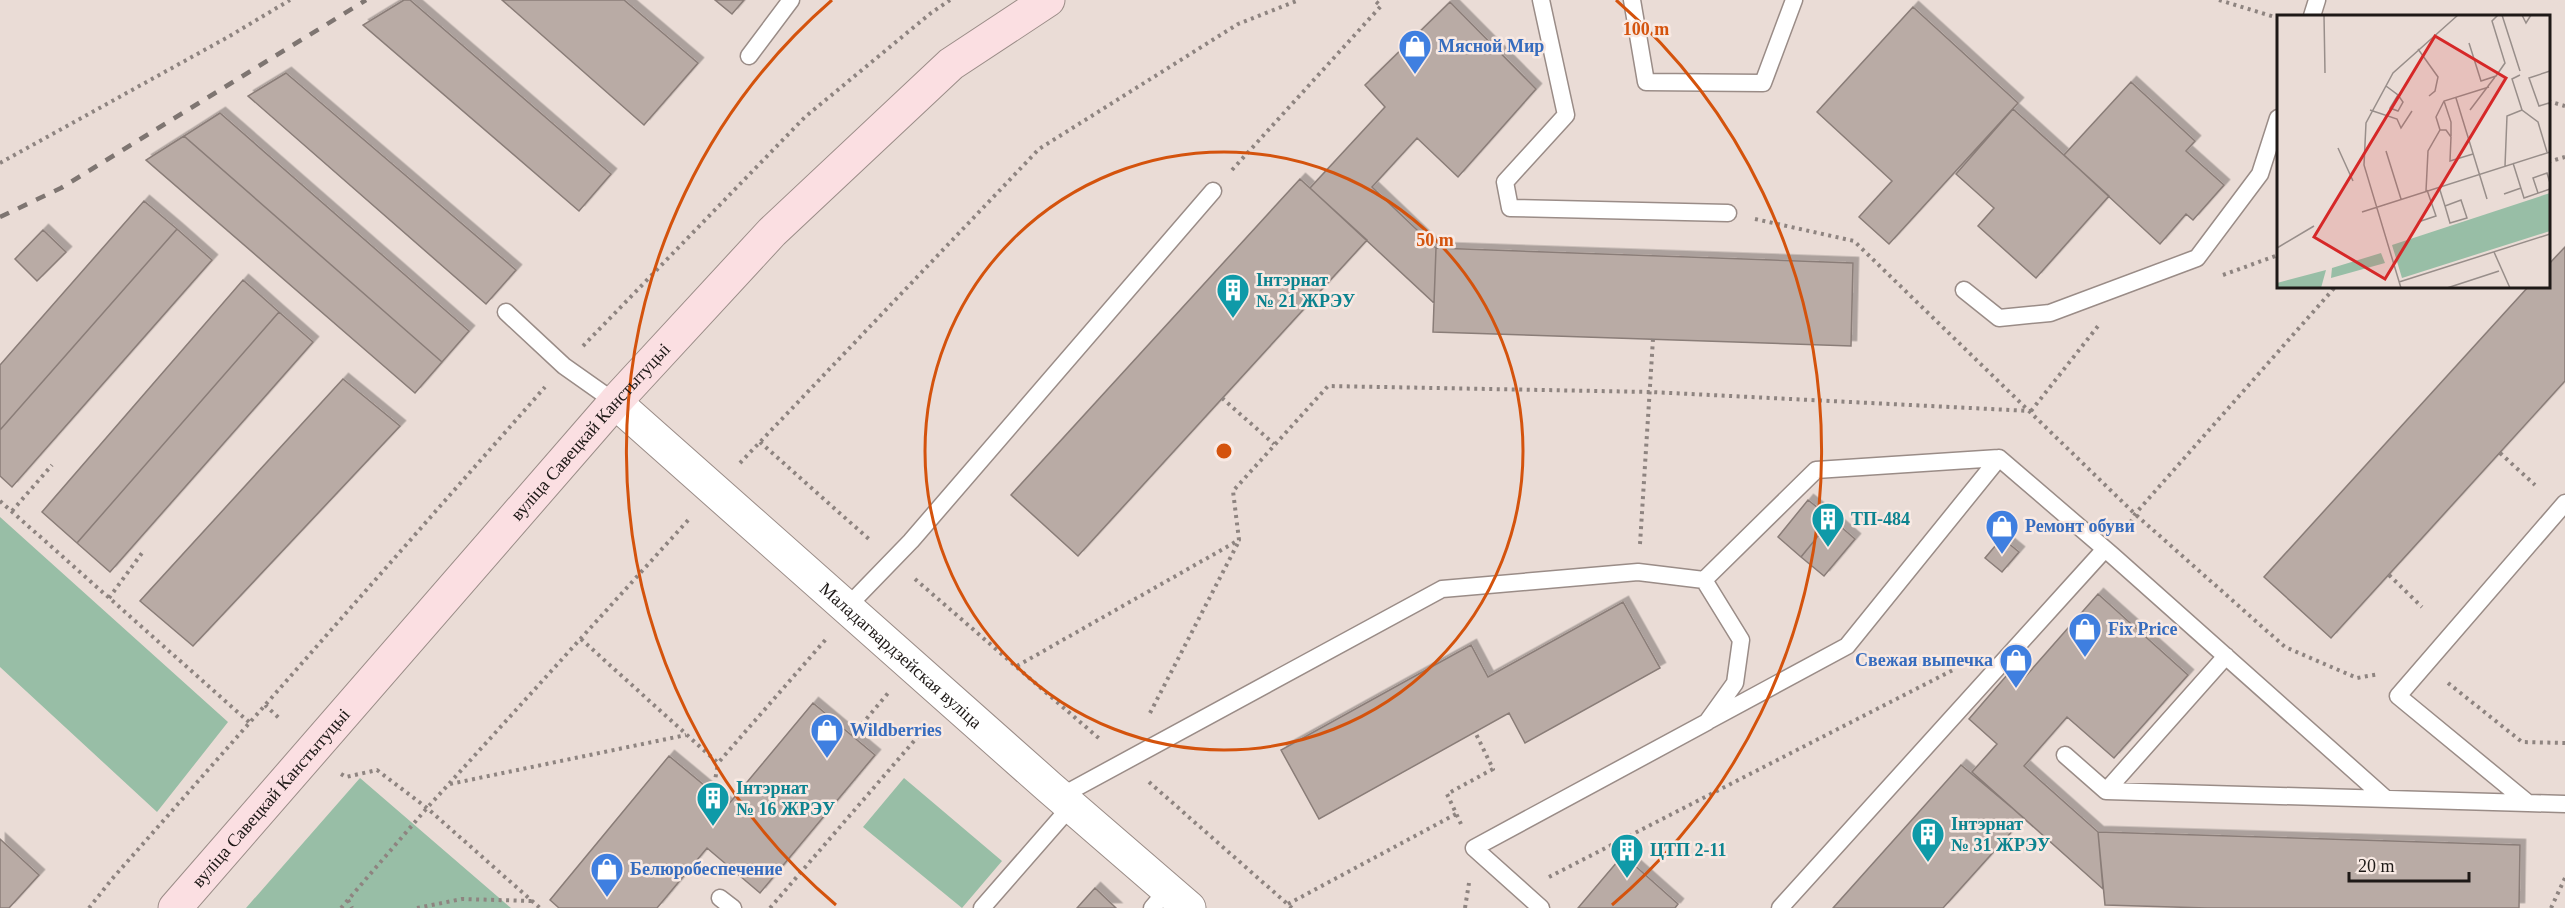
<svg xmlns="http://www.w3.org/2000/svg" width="2565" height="908" font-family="'Times New Roman',serif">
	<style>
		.green { fill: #98bea6 }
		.building { fill: #b9aba5; stroke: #8a7d78; stroke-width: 1.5; filter: url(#shadow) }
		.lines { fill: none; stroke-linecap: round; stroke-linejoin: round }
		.service-casing { stroke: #9a8c87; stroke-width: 19 }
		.minor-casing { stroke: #9a8c87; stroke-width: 35 }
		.secondary-casing { stroke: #9a8c87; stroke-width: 35 }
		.path { stroke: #8e8480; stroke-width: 4; stroke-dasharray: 3 4.5; stroke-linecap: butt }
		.service { stroke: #fff; stroke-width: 16 }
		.minor { stroke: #fff; stroke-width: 33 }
		.secondary { stroke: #fbdfe2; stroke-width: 33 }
		.rail { stroke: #7e7571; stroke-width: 4.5; stroke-dasharray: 10 10; stroke-linecap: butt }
		.ring { fill: none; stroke: #d4530d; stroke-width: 3 }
		.labels { text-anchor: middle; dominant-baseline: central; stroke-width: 5; stroke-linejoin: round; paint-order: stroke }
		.shop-label { font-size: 18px; font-weight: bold; fill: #366cbe; stroke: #f8e9e3; text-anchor: start }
		.culture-label { font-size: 18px; font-weight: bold; fill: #0d838f; stroke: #f8e9e3; text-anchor: start }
		.street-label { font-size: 18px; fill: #1e1917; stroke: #f8e9e3 }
		.inset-road { fill: none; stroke: #988e8a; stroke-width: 1.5 }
		.view { fill: #d62828; fill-opacity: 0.15; stroke: #d62828; stroke-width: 3 }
		.inset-edge { fill: none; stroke: #1e1917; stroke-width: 3 }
		.centre { fill: #d4530d; stroke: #f8e9e3; stroke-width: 3 }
		.ring-label { font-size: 18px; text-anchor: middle; font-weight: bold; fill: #d4530d; stroke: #f8e9e3; stroke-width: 5; stroke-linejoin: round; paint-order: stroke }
	</style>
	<defs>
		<filter id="shadow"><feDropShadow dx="5.5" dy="-5.5" stdDeviation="0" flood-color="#0004"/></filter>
	</defs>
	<rect width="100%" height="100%" fill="#eadcd6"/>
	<path class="green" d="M0,517L228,722L157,812L0,667Z
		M360,778L511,908H246Z
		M904,778L1002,861L962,908L863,827Z"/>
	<path class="building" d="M404,0H410L611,174L579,211L363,25Z
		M502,0H624L698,63L644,125Z
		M715,0H744L732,14Z
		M1450,2L1536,89L1458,177L1417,138L1372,187L1436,248L1434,303L1310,188L1385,107L1365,85Z
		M1913,7L2018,103L1889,244L1859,217L1892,181L1817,112Z
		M286,73L516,270L486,304L248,96Z
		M2131,82L2195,141L2186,151L2224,185L2193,220L2186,214L2160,244L2064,155Z
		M2013,109L2109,196L2036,278L1978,226L1994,208L1956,174Z
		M220,113L469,331L442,362L184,136Z
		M184,136L442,362L415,393L146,160Z
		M1300,179L1367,240L1078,556L1011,495Z
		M144,201L177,229L0,430V365Z
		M177,229L212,260L12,487L0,476V430Z
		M43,230L66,252L37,281L15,259Z
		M2565,247V381L2331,638L2264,577L2529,286H2548V265Z
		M1436,248L1853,263L1851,346L1433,332Z
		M243,280L279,312L77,543L42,512Z
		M279,312L313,342L110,572L77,543Z
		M343,379L400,426L193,646L140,601Z
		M1808,500L1832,519L1801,557L1778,537Z
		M1832,519L1855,539L1824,576L1801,557Z
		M2002,538L2019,552L2002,572L1985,558Z
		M2098,594L2188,675L2114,758L2067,717L2024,766L2098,832L2103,889L1972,772L1997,744L1969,719L2014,667L2025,677Z
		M1623,602L1660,668L1525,743L1509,713L1319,819L1281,750L1471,645L1488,677Z
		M813,703L875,755L760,893L707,848L657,908H559L550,900L669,756L728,805Z
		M1961,765L2024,818L1943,908H1833Z
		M2098,832L2520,845L2519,908H2207L2105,905Z
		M0,839L39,875L9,908H0Z
		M1623,855L1678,904L1675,908H1578Z
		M1095,888L1116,908H1077Z"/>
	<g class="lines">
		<defs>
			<path id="service" d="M1541,0L1566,115L1505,182L1510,208L1728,213
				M1632,0L1646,82L1763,83L1794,0
				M2312,16L2317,0
				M749,56L791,0
				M1964,290L1999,318L2050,313L2197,258L2260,174L2278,118
				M506,312L564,366L615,402
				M2565,503L2398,696L2528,803L2565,804
				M1704,580L1816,470L1999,458L2112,555L2385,798
				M847,607L911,541L1213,191
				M1710,720L1847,646L1999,458
				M2065,755L2106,791L2528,803
				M2106,791L2226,656
				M1061,796L1442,589L1638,572L1704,580L1741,640L1735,683L1707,722L1474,848L1541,908
				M720,898L733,908
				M982,908L1072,805
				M1152,908L1168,889
				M1780,908L2105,549"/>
			<g id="minor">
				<path id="s1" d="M615,402L1049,787L1189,908"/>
			</g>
			<g id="secondary">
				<path id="s2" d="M175,908L615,402L772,232L951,64L1048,0"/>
			</g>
		</defs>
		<use href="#service" class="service-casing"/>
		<use href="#minor" class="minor-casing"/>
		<use href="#secondary" class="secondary-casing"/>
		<path class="path" d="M2219,0L2278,18
			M2548,101L2565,106
			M2548,162L2565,157
			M0,163L228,37L290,0
			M1232,170L1381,6L1374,0
			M1755,219L1854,241L2135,514L2285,647L2357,678L2379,674
			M2223,275L2278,255
			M583,346L805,117L931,13L950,0
			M1222,398L1274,444
			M2031,411L2098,326
			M760,442L871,541
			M2500,453L2535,485
			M740,463L1039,149L1238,24L1299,0
			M0,501L250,723
			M12,511L52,465
			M2127,529L2135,514L2336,286
			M1640,544L1653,339
			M2389,575L2422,607
			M915,579L1102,741
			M109,598L142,553
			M581,639L718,763L827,638
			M1017,666L1239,540L1233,491L1328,386L1651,392L2031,411
			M2448,683L2522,742L2565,743
			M265,705L279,718
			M1150,713L1239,541
			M852,736L889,692
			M341,774L346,777L377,770L427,808L540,908
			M1149,782L1292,908
			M450,784L686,735
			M713,792L718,763
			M1461,824L1447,794L1493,769L1475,732
			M1549,877L1953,670
			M348,900L352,908
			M1288,904L1456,814
			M89,908L112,879L545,387
			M341,908L427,808L691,517
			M417,908L462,899L532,901
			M770,908L927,726
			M1465,908L1469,883
			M2551,908L2565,878"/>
		<use href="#service" class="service"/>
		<use href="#minor" class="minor"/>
		<use href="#secondary" class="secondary"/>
		<path class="rail" d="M0,217L61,188L366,0"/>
	</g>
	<g class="ring">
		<circle cx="1224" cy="451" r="299"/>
		<path d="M836 905A597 597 0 0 1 832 0M1616 0A597 597 0 0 1 1612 905"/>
	</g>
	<defs>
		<symbol id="shop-pin" viewBox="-11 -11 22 30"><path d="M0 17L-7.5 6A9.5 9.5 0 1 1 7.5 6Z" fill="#3f7fe0" stroke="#f8e9e3"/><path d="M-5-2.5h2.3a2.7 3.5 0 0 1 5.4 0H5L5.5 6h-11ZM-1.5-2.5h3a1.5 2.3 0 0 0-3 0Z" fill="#fff"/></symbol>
		<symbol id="building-pin" viewBox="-11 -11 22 30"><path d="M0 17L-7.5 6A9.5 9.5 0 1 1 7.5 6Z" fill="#0f9aa8" stroke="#f8e9e3"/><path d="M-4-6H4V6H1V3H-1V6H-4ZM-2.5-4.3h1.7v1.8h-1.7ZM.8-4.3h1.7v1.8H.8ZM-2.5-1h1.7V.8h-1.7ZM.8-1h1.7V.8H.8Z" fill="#fff"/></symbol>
	</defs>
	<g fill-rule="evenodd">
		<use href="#shop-pin" x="1396" y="27" width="38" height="52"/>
		<use href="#building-pin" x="1214" y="271" width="38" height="52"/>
		<use href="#building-pin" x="1809" y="500" width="38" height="52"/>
		<use href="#shop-pin" x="1983" y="507" width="38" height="52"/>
		<use href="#shop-pin" x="2066" y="610" width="38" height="52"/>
		<use href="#shop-pin" x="1997" y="641" width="38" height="52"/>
		<use href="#shop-pin" x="808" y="711" width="38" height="52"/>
		<use href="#building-pin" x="694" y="779" width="38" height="52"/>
		<use href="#building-pin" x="1909" y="815" width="38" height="52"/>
		<use href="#building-pin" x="1608" y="831" width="38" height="52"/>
		<use href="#shop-pin" x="588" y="850" width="38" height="52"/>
	</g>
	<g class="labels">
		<g class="shop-label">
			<text x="1438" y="46">Мясной Мир</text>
			<text x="2025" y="526">Ремонт обуви</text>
			<text x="2108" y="629">Fix Price</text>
			<text x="1993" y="660" text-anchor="end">Свежая выпечка</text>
			<text x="850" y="730">Wildberries</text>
			<text x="630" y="869">Белюробеспечение</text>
		</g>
		<g class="culture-label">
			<text x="1256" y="280">Інтэрнат<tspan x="1256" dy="21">№ 21 ЖРЭУ</tspan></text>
			<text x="1851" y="519">ТП-484</text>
			<text x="736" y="788">Інтэрнат<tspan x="736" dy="21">№ 16 ЖРЭУ</tspan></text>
			<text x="1951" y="824">Інтэрнат<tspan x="1951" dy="21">№ 31 ЖРЭУ</tspan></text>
			<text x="1650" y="850">ЦТП 2-11</text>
		</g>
		<g class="street-label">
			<text stroke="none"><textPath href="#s2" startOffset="632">вуліца Савецкай Канстытуцыі</textPath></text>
			<text stroke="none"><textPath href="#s1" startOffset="382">Маладагвардзейская вуліца</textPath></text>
			<text stroke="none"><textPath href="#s2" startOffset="146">вуліца Савецкай Канстытуцыі</textPath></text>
		</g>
	</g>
	<g transform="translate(2277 15)">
		<rect width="273" height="273" fill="#eadcd6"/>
		<path d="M273,178V216L125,263L115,230ZM104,238L108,248L54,263L55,253ZM49,255L44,273H0V268Z" fill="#98bea6"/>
		<path class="inset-road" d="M47,0L48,58M225,0L243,56M245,0L249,8L254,0M192,28L204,66L219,61L228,48L215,6L221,0M141,34L161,62L158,76L152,81M273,56L252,63L262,91L272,88L273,91M243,60L235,64L245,95L261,107L270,137M109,71L121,80L113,93L121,96L126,87L121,80M179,83L210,184M167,86L174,107V121M93,95L120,104L124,113L135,96M193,95L218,62M163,115L159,102L167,86L212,72M61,133L76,166M109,136L124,184M236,148L247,183L273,174M228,151L230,101L245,95M162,172L168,191L184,185L190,203L173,208L168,191M149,176L151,136L163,115H169L174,122L173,146L196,139M261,178L256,163L270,158L273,168M227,179L244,173M85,197L273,137M141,207L159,201L150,175M0,233L37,211M217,237L233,273M122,267L273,219M124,273L87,150L89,108L116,58L181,0M170,273L222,256"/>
		<path class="view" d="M158,21L229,63L108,264L37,222Z"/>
		<rect width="273" height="273" class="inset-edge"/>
	</g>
	<circle cx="1224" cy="451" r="9" class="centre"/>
	<g class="ring-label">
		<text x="1646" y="35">100 m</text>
		<text x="1435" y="246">50 m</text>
	</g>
	<path d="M2349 872v9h120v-9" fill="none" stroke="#1e1917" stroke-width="3"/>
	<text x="2358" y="872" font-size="18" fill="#1e1917" stroke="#f8e9e3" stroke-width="4.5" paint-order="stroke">20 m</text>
</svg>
